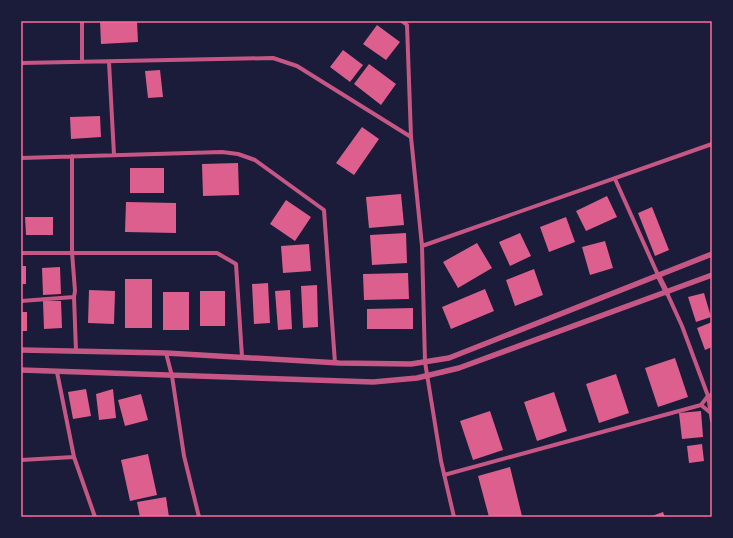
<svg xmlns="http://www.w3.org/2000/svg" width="733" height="538" font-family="'Nunito Sans',sans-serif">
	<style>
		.building { fill: #dd5f8e }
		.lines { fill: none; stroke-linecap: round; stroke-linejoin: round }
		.minor { stroke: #c65784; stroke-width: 4 }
		.tertiary { stroke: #c65784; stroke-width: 5.5 }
		.neatline { fill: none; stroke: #ff6b9d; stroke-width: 1.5 }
	</style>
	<rect width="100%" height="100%" fill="#1b1b3a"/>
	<path class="building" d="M100,21H137L138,42L101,44Z
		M377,25L400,42L386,60L363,44Z
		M343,50L363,65L350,82L330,67Z
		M369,64L396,84L381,105L354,84Z
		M160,70L163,97L148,98L145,71Z
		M100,116L101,137L71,139L70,117Z
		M362,127L379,139L354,175L336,163Z
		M238,163L239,195L203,196L202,164Z
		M130,168H164V193H130Z
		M401,194L404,225L369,228L366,197Z
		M607,196L617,217L586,231L576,211Z
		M286,200L311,217L295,241L270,224Z
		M126,202L176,203V233L125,232Z
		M652,207L669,250L655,256L638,213Z
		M25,217H53V235H26Z
		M566,217L575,242L549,252L540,227Z
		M406,233L407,263L372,265L370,235Z
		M520,233L531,256L510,266L499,242Z
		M605,241L613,268L590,275L582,247Z
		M477,243L492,268L458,288L443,262Z
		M309,244L311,271L283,273L281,246Z
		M21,266H26V284H21Z
		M60,267L61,294L43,295L42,268Z
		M534,269L543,295L515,306L506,280Z
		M408,273L409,299L364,300L363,274Z
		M125,279H152V328H125Z
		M268,283L270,323L254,324L252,284Z
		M317,285L318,327L303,328L301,286Z
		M485,289L494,311L451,329L442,307Z
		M89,290L115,291L114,324L88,323Z
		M290,290L292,329L278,330L275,291Z
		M200,291H225V326H200Z
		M163,292H189V330H163Z
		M704,293L711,317L696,322L688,297Z
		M43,301H61L62,328L44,329Z
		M413,308V329H367V309Z
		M21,312H27V331H21Z
		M712,322V347L705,350L697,328Z
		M675,358L688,397L658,407L645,368Z
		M616,374L629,413L599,423L586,384Z
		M86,389L91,416L73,419L68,392Z
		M113,389L116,418L99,420L96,394Z
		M554,392L567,431L537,441L524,402Z
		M141,394L148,420L125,426L118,400Z
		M490,411L503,450L473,460L460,421Z
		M701,411L703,437L682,439L679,413Z
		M702,444L704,461L689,463L687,446Z
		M148,454L157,495L130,501L121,460Z
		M510,467L522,516L489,517L478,476Z
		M166,497L169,517H140L137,502Z
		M663,512L665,517H649Z"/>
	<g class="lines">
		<path class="minor" d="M82,21V62
			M402,21L407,25L411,137L422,246L425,362L441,461L454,517
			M109,62L114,155
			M21,63L273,58L297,66L411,137
			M72,156V252L75,291L74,297L76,351
			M21,158L222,152L238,154L255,160L324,210L335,363
			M615,179L658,275
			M422,246L712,144
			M21,253H217L236,264L242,357
			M667,293L682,326L708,396L712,421
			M21,301L74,297
			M166,353L172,376L184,456L199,517
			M57,372L74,457L95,517
			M701,405L712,414
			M21,460L74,457
			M444,475L701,405L708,396L712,395"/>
		<path class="tertiary" d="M658,275L667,293
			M21,350L166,353L339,363L411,364L449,358L712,254
			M21,370L373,382L417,378L459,368L712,275"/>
	</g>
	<rect width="733" height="538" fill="none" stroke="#1b1b3a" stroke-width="44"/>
	<rect x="22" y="22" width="689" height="494" class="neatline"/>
</svg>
